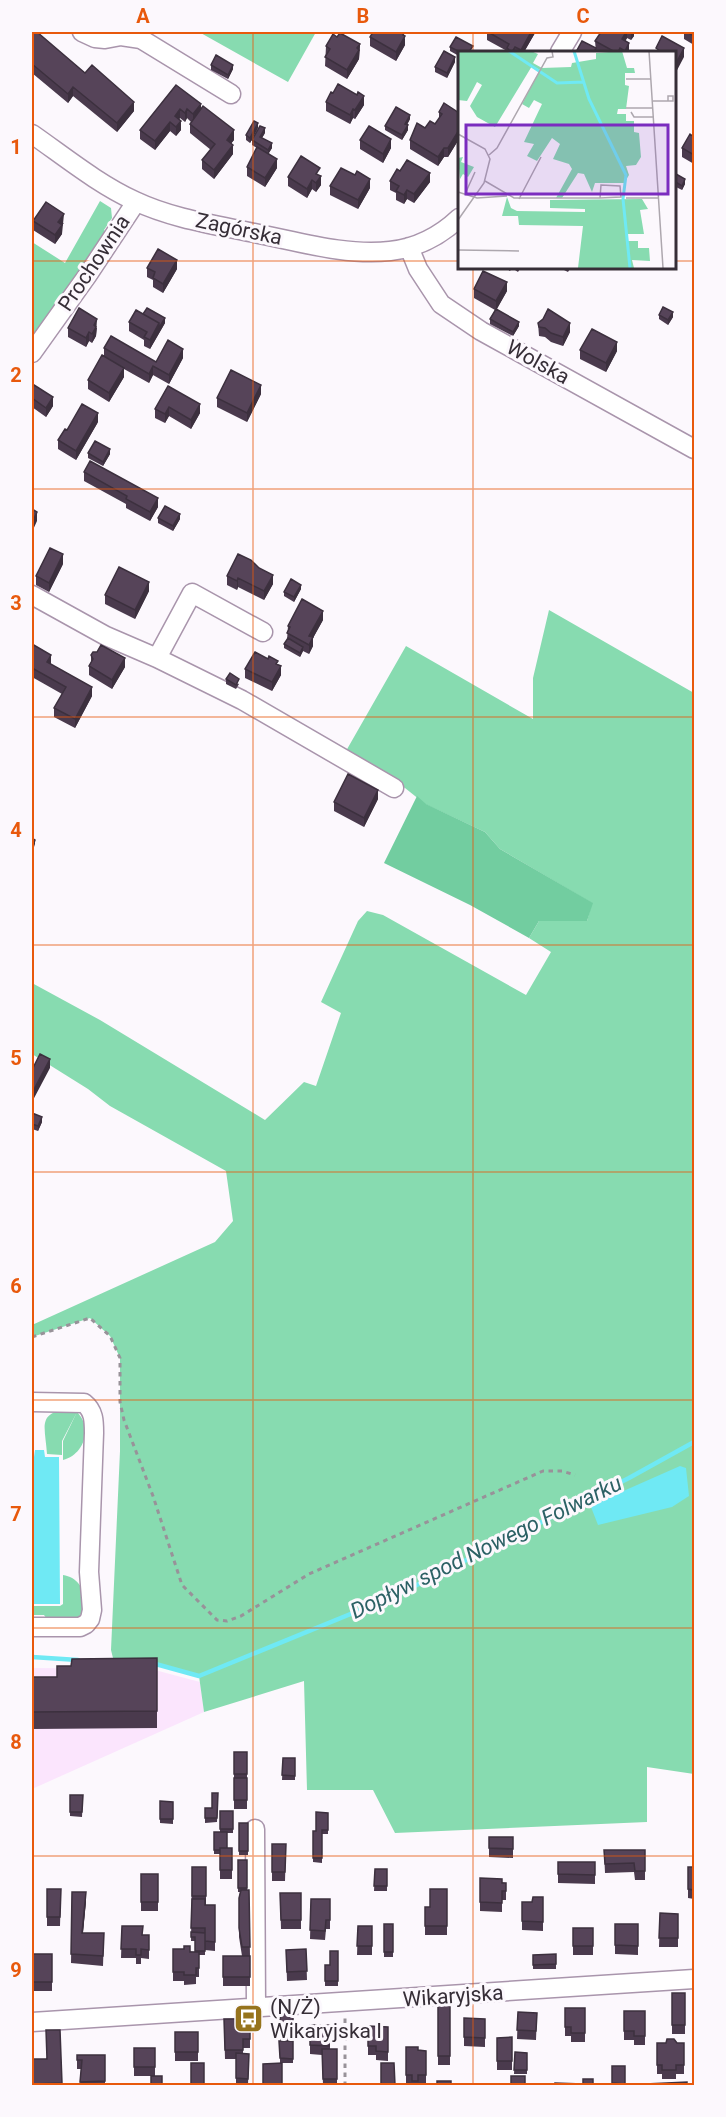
<svg xmlns="http://www.w3.org/2000/svg" width="726" height="2117" font-family="Roboto,sans-serif">
	<style>
		.built { fill: #fbe5fd }
		.green { fill: #87dbb0 }
		.forest { fill: #72cda0 }
		.water { fill: #6fe9f4 }
		.lines { fill: none; stroke-linecap: round; stroke-linejoin: round }
		.stream { stroke: #6fe9f4; stroke-width: 4.5 }
		.minor-casing { stroke: #a995ac; stroke-width: 21 }
		.path { stroke: #989299; stroke-width: 3; stroke-dasharray: 4.5 4.5; stroke-linecap: butt }
		.minor { stroke: #fff; stroke-width: 18 }
		.wall { fill: #4a3a4d }
		.shaded-wall { fill: #3c303e }
		.building { fill: #564459; stroke: #3c303e; stroke-width: 1.5 }
		.grid { fill: none; stroke: #e8590c; stroke-width: 1.5; stroke-opacity: 0.55 }
		.labels { text-anchor: middle; dominant-baseline: central; stroke-width: 6; stroke-linejoin: round; paint-order: stroke }
		.street-label { font-size: 21px; fill: #362e37; stroke: #fcf8fd }
		.poi-label { font-size: 21px; fill: #362e37; stroke: #fcf8fd; text-anchor: start }
		.water-label { font-size: 22px; font-style: italic; fill: #2c6165; stroke: #fcf8fd }
		.inset-river { fill: none; stroke: #6fe9f4; stroke-width: 3 }
		.inset-road { fill: none; stroke: #ada7ae; stroke-width: 1.5 }
		.view { fill: #7b2cbf; fill-opacity: 0.15; stroke: #7b2cbf; stroke-width: 3 }
		.inset-edge { fill: none; stroke: #362e37; stroke-width: 3 }
		.neatline { fill: none; stroke: #e8590c; stroke-width: 2 }
		.grid-label { font-size: 20px; text-anchor: middle; font-weight: bold; fill: #e8590c }
	</style>
	<rect width="100%" height="100%" fill="#fcf8fd"/>
	<path class="built" d="M32,1668L151,1669L200,1682L204,1712L32,1789Z"/>
	<path class="green" d="M199,32H316L288,82Z
		M100,201L111,208L112,218L104,230L107,233L32,340V242L65,263Z
		M549,610L694,693V1774L647,1767V1822L395,1833L373,1790H307L304,1681L204,1712L199,1676L149,1663L114,1662L111,1650L120,1451V1358L110,1336L90,1318L32,1337V1325L215,1242L233,1221L226,1171L110,1106L88,1089L32,1054V983L100,1020L265,1120L304,1082L316,1086L341,1013L321,1002L358,921L367,911L383,915L526,995L551,952L529,938L539,921H587L592,903L500,849L485,832L425,804L405,788L347,755L346,751L406,646L533,719V678Z
		M74,1409L77,1412L62,1441V1455L47,1454C45,1425 36,1411 74,1409Z
		M77,1412C93,1428 84,1455 63,1460V1441Z
		M63,1575C84,1578 92,1604 77,1619L49,1622L44,1615H32V1606H60L63,1604Z"/>
	<path class="forest" d="M417,796L426,804L485,832L500,849L593,903L587,921H539L529,938L470,905L384,863Z"/>
	<path class="water" d="M35,1450H44L45,1457H59L60,1604H32V1457H34Z
		M680,1466L686,1468L689,1496L672,1507L598,1525L591,1507L594,1504Z"/>
	<g class="lines">
		<path class="stream" d="M32,1657L78,1660
			M152,1663L199,1676L397,1595L629,1478L694,1442"/>
		<defs>
			<path id="minor" d="M82,32L95,38L105,39L121,36L141,39L231,94
				M560,52L572,32
				M32,134C65,157 98,184 135,201C173,219 217,225 259,234C300,242 347,256 390,251C416,248 440,236 459,218
				M409,247L418,269L441,304L481,331L694,449
				M32,353L87,276L136,202
				M32,595L106,636L157,658L242,700L394,788
				M157,658L192,593L263,632
				M32,1402L84,1403C94,1411 94,1421 94,1433L89,1572L92,1610L90,1619L86,1624L80,1627H32
				M255,1829L256,2008
				M32,2022L694,1979"/>
		</defs>
		<use href="#minor" class="minor-casing"/>
		<path class="path" d="M32,1337L90,1318L110,1336L120,1358V1402L124,1420L153,1496L182,1585L217,1620L227,1621L241,1616L309,1574L543,1471H562L575,1475
			M345,2086V2017"/>
		<use href="#minor" class="minor"/>
	</g>
	<path class="wall" d="M32,32L134,111L117,132L73,96L68,103L32,73Z
		M487,32H535V33L524,52H507V51L487,40Z
		M601,32H634V36L631,40L627,38L625,41L629,43V52H599L596,51V52L595,41Z
		M684,32H694V45L684,39Z
		M404,35L405,45L396,61L370,46V37Z
		M337,37L360,44L359,59L347,79L325,66L326,46Z
		M450,47L473,51L472,52H459V56L450,51Z
		M455,62L447,78L435,72V67Z
		M211,65L233,69L228,79L211,70Z
		M176,85L234,140L231,143L233,154L214,179L202,169V160L211,150L190,133V124L191,122L187,118L185,122L180,118L179,119L181,130L176,136L170,131L155,150L140,139V130Z
		M326,102L364,105L355,119L353,118L350,124L326,111Z
		M439,112L459,113V139L448,157H444L438,166L410,149V140L425,128L435,124L439,119Z
		M410,119L407,125L408,130L402,140L385,130V126Z
		M258,128L250,143L246,140V135Z
		M265,133L262,138L272,148L269,153L277,168L265,187L247,176V167L257,148L252,145V140Z
		M694,137V164L682,157V148Z
		M360,140L391,148L383,163L360,149Z
		M320,176L321,185L316,192L312,189L307,198L288,186V177Z
		M674,179L685,184L682,190L674,186Z
		M390,181L430,182L414,203L407,199L404,204L396,200V193L390,190Z
		M330,186L370,188L358,209L330,195Z
		M33,221L64,223L62,225V234L55,244L33,230Z
		M504,267H521L518,272L512,268L510,271Z
		M558,267H571L568,272Z
		M147,268L177,269L163,293L153,287V280L147,277Z
		M474,289L507,291L497,309L519,326L513,336L490,324V319L495,310L474,298Z
		M143,314L165,323L150,349L144,346V340L129,331V322Z
		M659,315L673,317L668,325L659,319Z
		M538,323L570,332L563,346L551,342L545,337L539,336Z
		M68,328H97L96,336L92,343L89,341L86,347L68,337Z
		M104,348L156,362L183,358L169,384L153,375L149,383L124,369V377L109,402L88,389V380L104,357Z
		M580,350L617,351L606,372L580,359Z
		M168,386L200,413L191,429L169,416L165,423L155,418V409Z
		M32,388L53,406L46,417L32,407Z
		M261,394L247,422L217,407V398Z
		M98,422L76,460L58,449V440Z
		M88,453L110,454L103,466L88,458Z
		M84,472L158,507L150,521L126,508V504L84,481Z
		M158,518L180,519L173,531L158,523Z
		M63,564L49,592L36,585V576Z
		M227,576L273,584L264,600L238,587L237,590L227,585Z
		M301,589L294,602L284,596V592Z
		M149,591L135,619L105,604V595Z
		M323,620L313,638V646L309,654L303,651L300,657L284,648V644L287,640L288,626Z
		M32,644L51,664V665L92,696L75,728L54,717V708L62,694L32,677Z
		M91,655L125,667L112,689L89,675V666L91,662Z
		M278,665L281,675L272,691L245,678V669Z
		M226,679L239,684L236,689L226,684Z
		M378,799L364,827L334,811V802Z
		M32,1113L42,1122L38,1131L32,1129Z
		M157,1658V1728L32,1729V1677H57L71,1666Z
		M234,1752H247V1809H234Z
		M283,1758H295V1780H282Z
		M218,1793L217,1822L205,1823V1808H212Z
		M70,1795H83L82,1817L70,1816Z
		M160,1801L173,1802V1824L160,1823Z
		M220,1811H233V1833H227V1848H232V1879H220V1854H214V1832H220Z
		M328,1813V1834H322V1863L313,1862V1831H316Z
		M239,1823H248V1855H239Z
		M489,1837H513V1858L489,1857Z
		M272,1844H286L285,1881H272Z
		M604,1850H645V1880H635L634,1872L605,1873Z
		M238,1860H247V1890H249L250,1956H242L239,1937V1898L240,1892H238Z
		M558,1862H595V1884L558,1883Z
		M192,1867H206V1905H215V1951L205,1950V1955H199V1977H196V1984L184,1985V1981H173V1949L195,1952V1941H191Z
		M688,1867H694V1899L688,1898Z
		M375,1869H387V1891H374Z
		M141,1874H158V1911H141Z
		M480,1878L506,1883V1900H502V1912L480,1911Z
		M47,1889H61L60,1926H47Z
		M447,1889V1935H425V1907H430Z
		M72,1892L86,1901L83,1933H104L103,1966L71,1963Z
		M280,1893H301V1929H281Z
		M543,1897V1931L522,1930V1902H532Z
		M311,1899H330V1929H326L325,1940L310,1939Z
		M660,1913L678,1914V1947H659Z
		M384,1924H393V1957H384Z
		M615,1924H638V1955L615,1954Z
		M122,1926L143,1935H149V1959L141,1958V1964H136V1958H121Z
		M358,1926H372V1955H357Z
		M573,1928H593V1955H573Z
		M306,1949L307,1980L287,1981L286,1950Z
		M338,1951V1986H325V1965H330Z
		M32,1954H52V1991H32Z
		M556,1954V1969H533V1955Z
		M223,1956H250V1986H223Z
		M672,1993H685V2034H672Z
		M438,2005H450V2065H438Z
		M565,2008H585V2042H571V2036H565Z
		M624,2011H645V2045H634V2040H624Z
		M518,2012L537,2013L536,2040L517,2039Z
		M280,2013H293V2063H280Z
		M224,2019H250V2048H243V2054H249L248,2085H236V2059H225Z
		M485,2019V2047L464,2046V2037Z
		M310,2025H330V2049H337V2085H323L322,2055L310,2054Z
		M368,2026L388,2027V2061L376,2060V2055H368Z
		M60,2030L62,2085H32V2059H46Z
		M175,2032H198V2061H175Z
		M512,2037V2070H497V2038Z
		M657,2043H684V2074H676V2079H662V2074H657Z
		M406,2047L418,2050L426,2051V2084H418V2085H412V2084H406Z
		M134,2048H155V2076H134Z
		M515,2052L527,2053V2074H514Z
		M77,2055H105V2085H80L81,2069H77Z
		M282,2063V2085H263V2064Z
		M612,2066H625V2085H612Z"/>
	<path class="shaded-wall" d="M531,32H535V33L524,52H521V50Z
		M626,32H627V38L622,48V39Z
		M631,32H634V36L631,40Z
		M404,33V39L405,36V45L396,61V52Z
		M629,43V52H625V51Z
		M360,44L359,59L347,79V70Z
		M684,48V57L674,76V67Z
		M455,57V62L447,78V73Z
		M233,65V69L228,79V75Z
		M73,87V96L68,103V94Z
		M364,96V105L355,119V110Z
		M134,102V111L117,132V123Z
		M201,104V113L193,123V114Z
		M180,109V118L175,125V116Z
		M187,109V118L185,122V113Z
		M353,109V118L350,124V115Z
		M410,115V119L405,128V124Z
		M181,121V130L176,136V127Z
		M170,122V131L155,150V141Z
		M258,123V128L250,143V138Z
		M459,123V139L448,157V148Z
		M408,125V130L402,140V135Z
		M265,128V133L260,141V137Z
		M234,130V140L227,149V140Z
		M391,139V148L383,163V154Z
		M272,143V148L268,154V150Z
		M233,145V154L214,179V170Z
		M444,148V157L438,166V157Z
		M277,159V168L265,187V178Z
		M430,173V182L414,203V194Z
		M321,176V185L316,192V183Z
		M370,179V188L358,209V200Z
		M685,179V184L682,190V186Z
		M312,180V189L307,198V189Z
		M407,190V199L404,204V195Z
		M64,214L62,234L55,244V235L58,222Z
		M177,260V269L163,293V284Z
		M507,282V291L496,310V301Z
		M673,312V317L668,325V320Z
		M165,318V323L150,349V340L159,323Z
		M97,319L96,336L92,343L94,325Z
		M519,322V326L513,336V332Z
		M570,323V332L563,346V337Z
		M89,332V341L86,347V338Z
		M617,342V351L606,372V363Z
		M183,349V358L169,384V375Z
		M153,366V375L149,383V374Z
		M124,368V377L109,402V393Z
		M261,385V394L247,422V413Z
		M53,397V406L46,417V408Z
		M200,404V413L191,429V420Z
		M169,407V416L165,423V414Z
		M98,413V422L76,460V451Z
		M110,449V454L103,466V462Z
		M158,498V507L150,521V512Z
		M37,512V521L32,532V523Z
		M180,514V519L173,531V526Z
		M63,554V564L49,592V583Z
		M273,575V584L264,600V591Z
		M238,578V587L237,590V581Z
		M149,582V591L135,619V610Z
		M301,585V589L294,602V597Z
		M323,611V620L313,638V646L309,654V636Z
		M303,647V651L300,657V653Z
		M51,655V664L47,671V662Z
		M125,658V667L112,689V680Z
		M281,666V675L272,691V682Z
		M92,687V696L75,728V719Z
		M378,790V799L364,827V818Z
		M35,840V844L32,853V848Z
		M50,1059V1068L32,1102V1093Z
		M42,1117V1122L38,1131V1126Z
		M86,1892V1901L82,1942V1933Z"/>
	<path class="building" d="M32,32H37L85,73L92,65L134,102L117,123L73,87L68,94L32,64Z
		M373,32H401L404,33L403,35L405,36L396,52L370,37Z
		M488,32H531L521,50L515,47L512,52L507,48L509,44Z
		M601,32H626L622,39L629,43L625,51L620,48L618,52H615L595,41Z
		M687,32H694V36Z
		M340,33L360,44L357,48L359,50L347,70L325,57L330,49L326,46L333,34L337,37Z
		M662,36L684,48L674,67V52H660V51L656,48Z
		M456,37L473,46L469,52H460L450,47Z
		M582,41L596,48L594,52H576Z
		M444,51L455,57L447,73L435,67Z
		M216,55L233,65L228,75L211,65Z
		M338,84L357,95L358,92L364,96L355,110L353,109L350,115L326,102L331,92L333,93Z
		M176,85L201,104L193,114L187,109L185,113L180,109L175,116L181,121L176,127L170,122L155,141L140,130Z
		M444,103L459,113V130L448,148H444L438,157L410,140L417,123L425,128L430,121L435,124L442,114L439,112Z
		M203,106L234,130L227,140L233,145L214,170L202,160L215,144L190,124Z
		M396,107L410,115L405,124L408,125L402,135L385,126Z
		M254,121L258,123L250,138L246,135Z
		M260,126L265,128L260,137L272,143L268,150L252,140Z
		M369,126L391,139L383,154L360,140Z
		M690,134L694,137V155L682,148Z
		M257,147L277,159L265,178L247,167Z
		M301,156L320,168L316,174L321,176L316,183L312,180L307,189L288,177Z
		M407,160L430,173L414,194L407,190L404,195L396,191L399,186L390,181L397,169L400,171Z
		M341,168L355,175L357,171L370,179L358,200L330,186Z
		M676,174L685,179L682,186L674,181V179Z
		M46,202L64,214L58,222L62,225L55,235L33,221Z
		M158,249L177,260L163,284L153,278L155,272L147,268Z
		M483,271L507,282L496,301L474,289Z
		M663,307L673,312L668,320L659,315Z
		M79,308L97,319L94,325L96,327L92,334L89,332L86,338L68,328Z
		M147,308L165,318L159,328V323L143,314Z
		M496,309L519,322L513,332L490,319Z
		M548,309L570,323L563,337L551,333L545,328L539,327L538,323L543,319Z
		M136,310L159,323L150,340L144,337L147,332L129,322Z
		M592,329L617,342L606,363L580,350Z
		M111,336L156,362L168,340L183,349L169,375L153,366L149,374L104,348Z
		M102,355L124,368L109,393L88,380Z
		M231,370L261,385L247,413L217,398Z
		M34,385L53,397L46,408L32,398V388Z
		M168,386L200,404L191,420L169,407L165,414L155,409Z
		M82,404L98,413L76,451L58,440L65,429L67,430Z
		M95,441L110,449L103,462L88,453Z
		M90,461L158,498L150,512L126,499L127,496L84,472Z
		M165,506L180,514L173,526L158,518Z
		M32,509L37,512L32,523Z
		M50,548L63,554L49,583L36,576Z
		M238,554L251,560L259,568L273,575L264,591L238,578L237,581L227,576Z
		M119,567L149,582L135,610L105,595Z
		M291,579L301,585L294,597L284,592Z
		M302,599L323,611L309,636L313,637L309,645L287,633L290,627L288,626Z
		M288,638L303,647L300,653L284,644Z
		M32,644L51,655L47,662L92,687L75,719L54,708L66,687L32,668Z
		M101,645L125,658L112,680L89,666L93,659L91,655L93,652H97Z
		M255,652L268,659L269,656L278,661L276,664L281,666L272,682L245,669Z
		M230,673L239,679L236,685L226,679Z
		M348,774L378,790L364,818L334,802Z
		M32,838L35,840L32,848Z
		M40,1054L50,1059L32,1093V1070Z
		M32,1113L42,1117L38,1126L32,1124Z
		M157,1658V1711L32,1712V1677H57V1666H71L72,1659Z
		M234,1752H247V1774H234Z
		M283,1758H295V1776L282,1775Z
		M234,1778H247V1800H234Z
		M212,1793H218L217,1818H205V1808H212Z
		M70,1795H83L82,1812H70Z
		M160,1801L173,1802V1819H160Z
		M220,1811H233V1829H220Z
		M316,1812L328,1813V1830H322V1858H313V1831H316Z
		M239,1823H248V1851H239Z
		M214,1832H227V1848H220V1850H214Z
		M489,1837H513V1849L489,1848Z
		M272,1844H286L285,1872H272Z
		M220,1848H232V1870H220Z
		M604,1850H645V1871H635L634,1863L605,1864Z
		M238,1860H247V1888H238Z
		M558,1862H595V1875L558,1874Z
		M192,1867H206V1896H192Z
		M688,1867H694V1890L688,1889Z
		M375,1869H387V1886H374Z
		M141,1874H158V1902H141Z
		M480,1878L502,1879V1883H506V1891H502V1903L480,1902Z
		M47,1889H61L60,1917H47Z
		M430,1889H447V1926H425V1907H430Z
		M241,1890H249L250,1947H242L239,1928V1898Z
		M72,1892H86L82,1933H104L103,1956L71,1954Z
		M280,1893H301V1920H281Z
		M533,1897H543V1922L522,1921V1902H532Z
		M192,1899H205V1905H215V1942L205,1941V1928H191Z
		M311,1899H330V1920H326L325,1931L310,1930Z
		M660,1913L678,1914V1938H659Z
		M384,1924H393V1952H384Z
		M615,1924H638V1946L615,1945Z
		M122,1926H143L142,1935H149V1950L141,1949V1955H136V1949H121Z
		M358,1926H372V1946H357Z
		M573,1928H593V1946H573Z
		M191,1932L205,1933V1951H195V1937H191Z
		M184,1946H190V1952H199V1968H196V1975H184V1972H173V1949H184Z
		M306,1949L307,1971L287,1972L286,1950Z
		M330,1951H338V1981H325V1965H330Z
		M32,1954H52V1982H32Z
		M556,1954V1964L533,1965V1955Z
		M223,1956H250V1977H223Z
		M672,1993H685V2025H672Z
		M438,2005H450V2056H438Z
		M565,2008H585V2033H571V2027H565Z
		M624,2011H645V2036H634V2031H624Z
		M518,2012L537,2013L536,2031L517,2030Z
		M280,2013H293V2036H280Z
		M464,2018L485,2019V2038L464,2037Z
		M224,2019H250V2039H243V2050H225Z
		M310,2025H330L329,2046L310,2045Z
		M368,2026L388,2027V2052L376,2051V2046H368Z
		M46,2030H60L62,2083L32,2084V2059H47Z
		M175,2032H198V2052H175Z
		M512,2037V2061H497V2038Z
		M667,2039H674L677,2043H684V2065H676V2070H662V2065H657V2043H666Z
		M279,2041H293V2059L280,2058Z
		M406,2047H418V2050L426,2051V2075H418V2081H412V2075H406Z
		M134,2048H155V2067H134Z
		M322,2049H337V2079H323Z
		M515,2052L527,2053V2070H514Z
		M236,2053L249,2054L248,2079L236,2078Z
		M77,2055H105V2081L80,2082L82,2060H77Z
		M191,2063H204V2085H191Z
		M282,2063V2084H263V2064Z
		M381,2063H394L395,2085H381Z
		M612,2066H625V2084L612,2083Z
		M151,2076H162V2085H151Z
		M511,2076H525V2085H511Z
		M583,2079H593V2085H555V2083L583,2084Z
		M437,2081H451V2085H437Z
		M687,2082V2085H646V2084Z"/>
	<path class="grid" d="M253,32V2086M473,32V52M32,261H459M674,261H694M473,267V2086M32,489H694M32,717H694M32,945H694M32,1172H694M32,1400H694M32,1628H694M32,1856H694"/>
	<defs>
		<symbol id="bus-square" viewBox="-11 -11 22 22"><rect x="-9" y="-9" width="18" height="18" rx="4" fill="#96741d" stroke="#fcf8fd"/><path d="M-5-6H5V4H4V6H2V4H-2V6H-4V4H-5ZM-3.5-4V0h7V-4ZM-3.5 1.2v1.5H-2V1.2ZM2 1.2v1.5H3.5V1.2Z" fill="#fff"/></symbol>
	</defs>
	<g fill-rule="evenodd">
		<use href="#bus-square" x="232" y="2002" width="33" height="33"/>
	</g>
	<g class="labels">
		<g class="street-label">
			<text transform="translate(239 229) rotate(12)">Zagórska</text>
			<text transform="translate(94 263) rotate(-56)">Prochownia</text>
			<text transform="translate(538 362) rotate(29)">Wolska</text>
			<text transform="translate(453 1996) rotate(-4)">Wikaryjska</text>
		</g>
		<g class="poi-label">
			<text x="270" y="2007">(N/Ż)<tspan x="270" dy="24">Wikaryjska I</tspan></text>
		</g>
		<g class="water-label">
			<text transform="translate(486 1547) rotate(-26)">Dopływ spod Nowego Folwarku</text>
		</g>
	</g>
	<g transform="translate(458 51)">
		<rect width="218" height="218" fill="#fcf8fd"/>
		<path d="M0,0H73L80,3L75,12L84,17L113,16L114,12L138,8V2L164,0L169,17H176L177,22H167V34L171,35L168,58H160L159,63H168V70H176V81L181,82L183,106L178,114L168,115L171,124L166,132H137L134,141L126,123L120,122L104,147H98L114,118L111,113L95,108L102,93L94,87L79,110L69,105L76,93L66,91L84,53L76,49L71,57L64,53L82,19L74,15L37,76L19,66L12,55L24,34L19,31L9,50L0,49ZM5,106L3,111L16,116L10,126L5,123L2,128L0,107ZM49,146L53,157L59,160L127,161V158L92,157V149L184,148L190,158L182,159L186,183H170L169,190H180V197H191L192,210L174,209L176,217H120L125,175L61,174L60,165H44Z" fill="#87dbb0"/>
		<path class="inset-river" d="M51,0L99,32L126,31M116,0L131,48L168,124L165,148L172,217"/>
		<path class="inset-road" d="M191,0L205,217M168,28H193M195,50H215V45H210V50M168,57H195M173,61L176,66H196M0,83L27,98L32,108L26,132L0,169M31,104L39,97L89,7L95,6L94,0M27,130L56,147H142M143,134L162,135L163,146L142,147ZM0,141L19,147L49,145M7,143L17,121M168,147H201M61,148L83,106M0,199L61,200"/>
		<path class="view" d="M8,74H210V143H8Z"/>
		<rect width="218" height="218" class="inset-edge"/>
	</g>
	<rect width="726" height="2117" fill="none" stroke="#fcf8fd" stroke-width="66"/>
	<rect x="33" y="33" width="660" height="2051" class="neatline"/>
	<g class="grid-label">
		<text x="143" y="23">A</text>
		<text x="363" y="23">B</text>
		<text x="583" y="23">C</text>
		<text x="16" y="154">1</text>
		<text x="16" y="382">2</text>
		<text x="16" y="610">3</text>
		<text x="16" y="837">4</text>
		<text x="16" y="1065">5</text>
		<text x="16" y="1293">6</text>
		<text x="16" y="1521">7</text>
		<text x="16" y="1749">8</text>
		<text x="16" y="1977">9</text>
	</g>
</svg>
